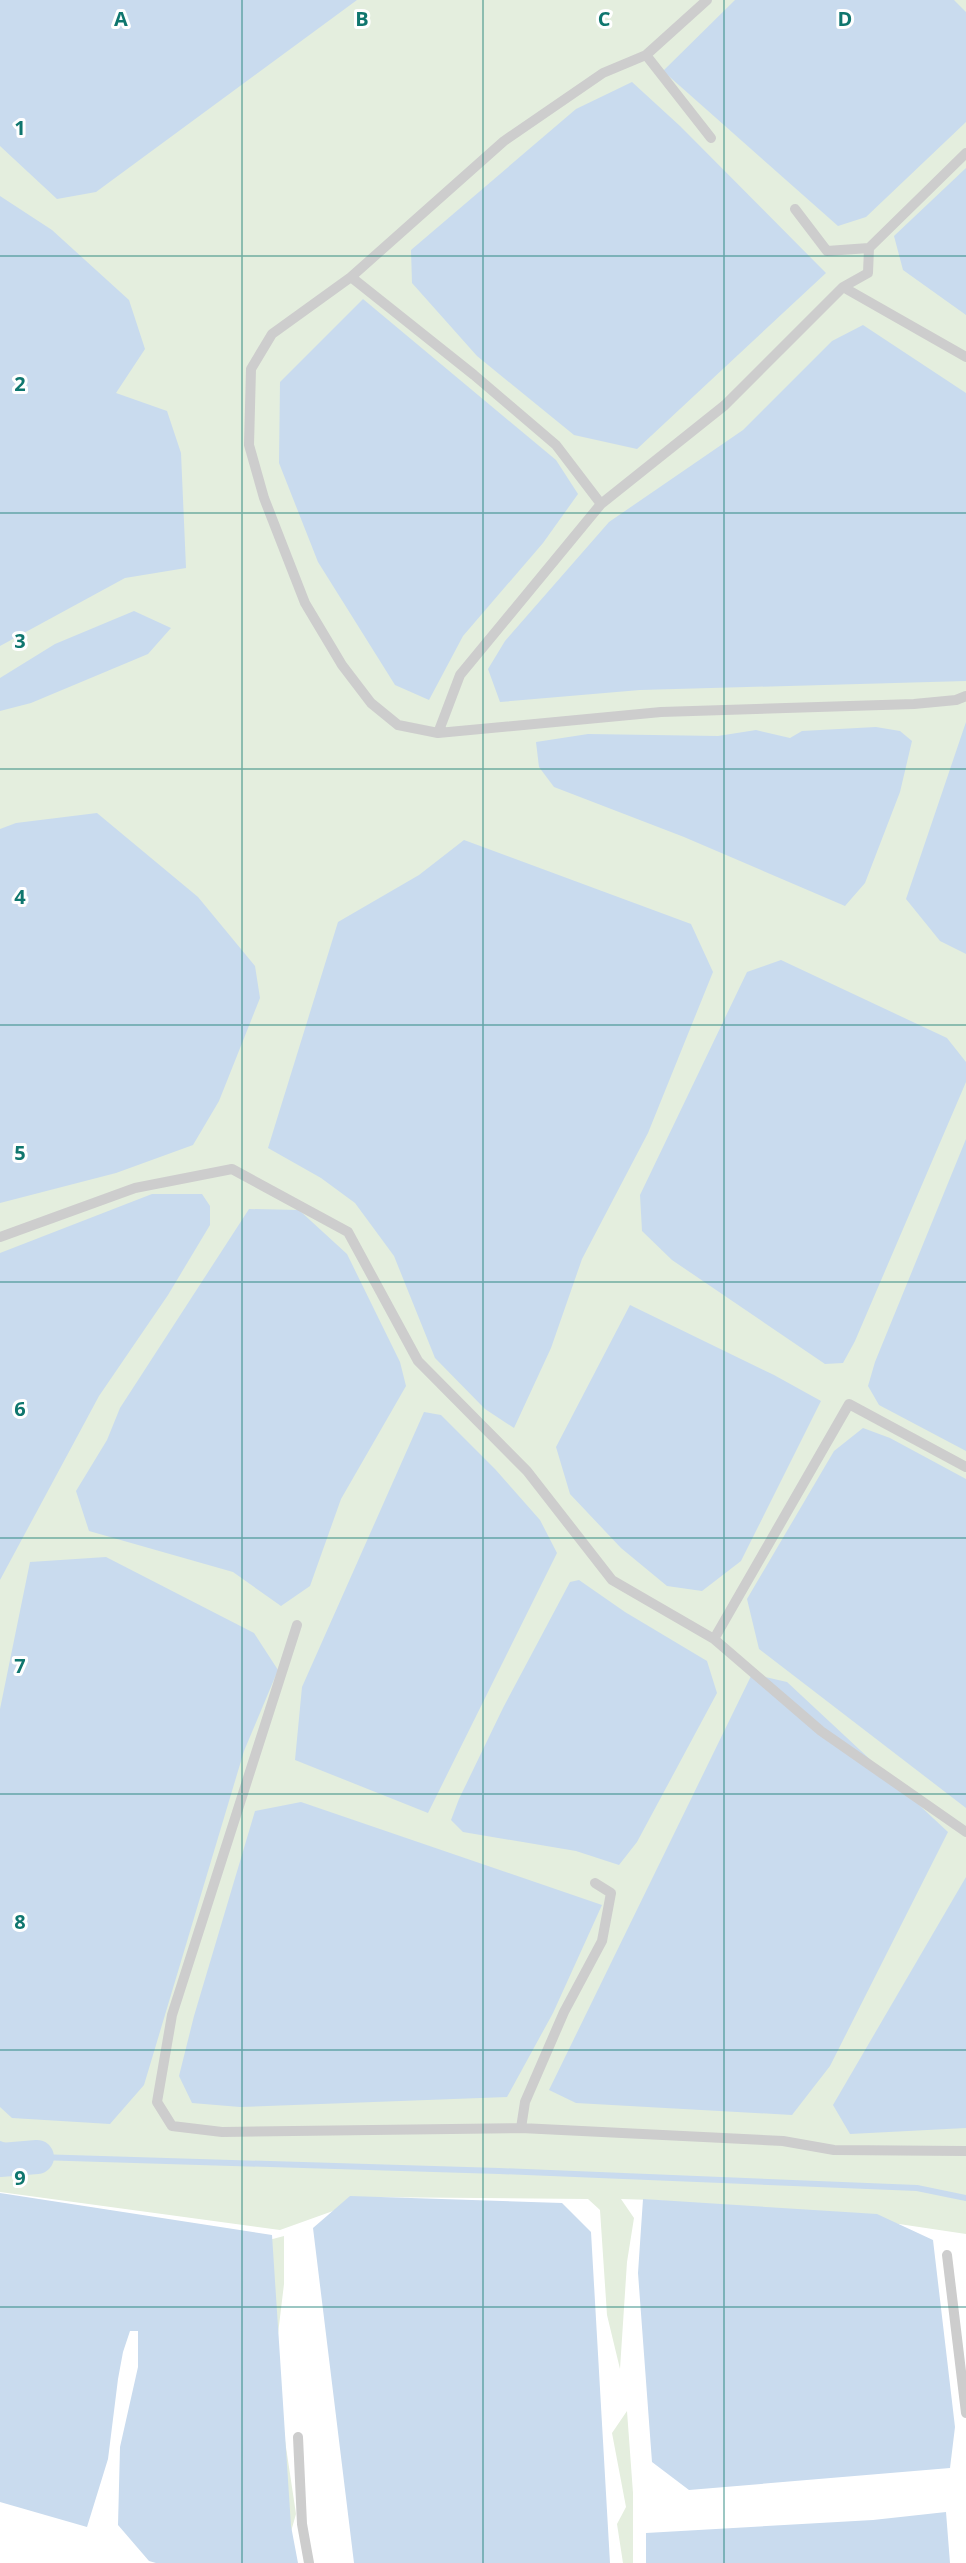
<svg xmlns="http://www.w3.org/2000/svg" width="966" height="2563" font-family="'Open Sans',sans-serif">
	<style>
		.green { fill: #e4eede }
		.water { fill: #c9dbee }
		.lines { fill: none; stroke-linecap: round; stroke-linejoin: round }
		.stream { stroke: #c9dbee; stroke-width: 6 }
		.river { stroke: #c9dbee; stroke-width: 34 }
		.service { stroke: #cdcdcd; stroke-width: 10 }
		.grid { fill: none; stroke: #0f766e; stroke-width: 1.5; stroke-opacity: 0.55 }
		.grid-label { font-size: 20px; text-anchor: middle; font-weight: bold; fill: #0f766e; stroke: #fff; stroke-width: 6; stroke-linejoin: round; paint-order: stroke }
	</style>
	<rect width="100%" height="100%" fill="#fff"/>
	<path class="green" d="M0,0H966V2234L899,2224L654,2200L621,2199L634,2218L627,2262L620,2369L607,2315L600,2210L588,2199L359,2197L333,2211L280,2230L0,2192Z
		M284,2236V2284L274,2367L296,2514L282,2563L265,2241Z
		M627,2411L633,2493V2563H623L617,2524L626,2507L612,2433Z"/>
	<path class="water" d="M0,0H357L96,192L57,199L0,146Z
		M735,0H954L966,12V122L866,217L838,226L663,71Z
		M632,82L680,126L826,273L637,449L574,435L477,356L412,283L411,250L576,109Z
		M966,168V315L903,270L894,236Z
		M0,196L52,230L129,300L145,349L116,393L167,411L181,453L186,568L125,578L0,646Z
		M363,299L556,460L578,494L543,543L463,636L429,700L395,685L318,562L279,463L280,382Z
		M863,325L966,393V681L640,690L500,702L488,669L505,641L609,522L743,430L832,341Z
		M134,611L171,628L148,654L31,703L0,711V678L55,644Z
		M966,722V954L940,941L906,899Z
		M876,727L900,731L912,741L900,792L865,883L845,906L684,837L554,787L539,767L536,742L588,734L718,736L756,730L790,738L802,731Z
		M97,813L198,897L255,966L260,998L219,1101L193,1145L116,1173L0,1203V829L16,823Z
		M464,840L691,924L713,972L648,1133L582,1259L551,1348L514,1428L485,1409L435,1358L394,1256L355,1203L321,1178L268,1148L338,922L419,875Z
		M781,960L947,1038L966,1062V1082L855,1341L843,1363L825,1364L672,1260L642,1231L640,1195L747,972Z
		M966,1139V1451L879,1405L868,1386L875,1362Z
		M152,1194H202L210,1206V1225L168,1295L99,1396L0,1580V1253Z
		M249,1209L299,1210L347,1254L400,1362L406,1386L341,1499L310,1586L281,1606L233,1572L89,1531L76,1491L107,1440L120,1408Z
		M630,1305L774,1375L821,1401L741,1561L702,1591L667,1586L621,1548L570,1494L556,1447Z
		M424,1412L441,1415L495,1469L540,1520L557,1553L428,1813L295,1760L302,1687Z
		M863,1428L890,1438L966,1479V1808L759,1649L747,1599L834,1451Z
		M106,1557L254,1633L278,1670L244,1751L144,2085L110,2124L12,2118L0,2107V1709L30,1562Z
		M579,1580L625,1612L707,1661L717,1693L637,1842L619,1865L576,1851L463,1832L451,1820L459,1799L503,1708L570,1582Z
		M752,1674L787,1682L948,1832L830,2066L792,2115L576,2103L549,2090Z
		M301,1802L602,1905L553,2013L507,2097L240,2107L192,2103L179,2076L194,2016L255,1811Z
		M966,1877V2128L850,2134L833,2105Z
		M0,2193L272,2235L291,2526L298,2563H156L149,2561L118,2525L120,2447L138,2367V2331H130L123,2352L118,2379L108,2459L87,2527L0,2502Z
		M350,2196L562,2203L591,2232L610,2563H354L313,2228Z
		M643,2199L877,2214L933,2240L955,2427L950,2468L689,2490L652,2462L638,2273Z
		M946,2512L950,2563H646V2533L873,2520Z"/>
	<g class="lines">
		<path class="stream" d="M0,2144L37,2157L499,2171L917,2188L966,2198"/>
		<path class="river" d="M0,2160L37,2157"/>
		<path class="service" d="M646,55L707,0
			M795,209L827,251L869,248
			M351,277L504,141L603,73L646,55L711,138
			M843,287L868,273L869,248L966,153
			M601,504L556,445L474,375L351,277L272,334L251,369L249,445L264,498L305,603L342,665L371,703L398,725L438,733L661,712L914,704L956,700L966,696
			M438,733L460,675L601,504L725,405L843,287L966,357
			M0,1237L135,1188L232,1169L348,1232L418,1361L527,1471L612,1580L714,1639L849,1404L966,1467
			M297,1625L172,2015L157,2102L172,2126L222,2132L521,2128L783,2141L834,2150L966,2151
			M714,1639L821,1731L966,1832
			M521,2128L525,2102L564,2012L602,1941L611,1893L595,1883
			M947,2255L966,2413
			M298,2437L302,2524L309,2563"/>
	</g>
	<path class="grid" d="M242,0V2563M483,0V2563M724,0V2563M0,256H966M0,513H966M0,769H966M0,1025H966M0,1282H966M0,1538H966M0,1794H966M0,2050H966M0,2307H966"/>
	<g class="grid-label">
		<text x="121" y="26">A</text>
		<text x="362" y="26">B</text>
		<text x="604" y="26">C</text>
		<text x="845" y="26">D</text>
		<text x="20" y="135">1</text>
		<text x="20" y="391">2</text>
		<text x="20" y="648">3</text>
		<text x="20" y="904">4</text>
		<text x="20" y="1160">5</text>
		<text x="20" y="1416">6</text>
		<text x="20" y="1673">7</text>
		<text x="20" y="1929">8</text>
		<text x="20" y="2185">9</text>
	</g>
</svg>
